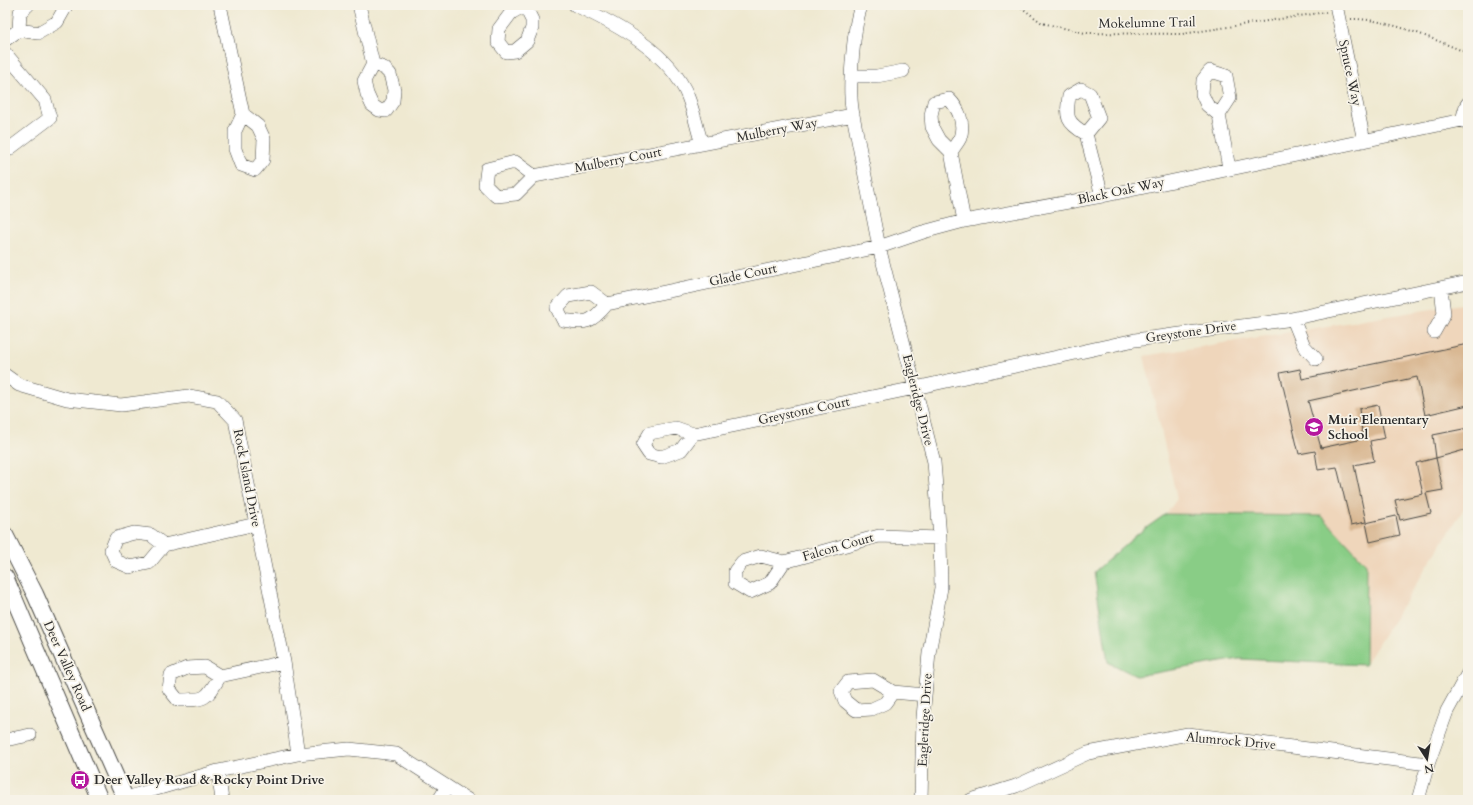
<svg xmlns="http://www.w3.org/2000/svg" width="1473" height="805" font-family="Cardo,serif">
	<style>
		.built { fill: #efd6bb }
		.green { fill: #89cd86; stroke: #5a7c58 }
		.building { fill: #d9b893 }
		.lines { fill: none; stroke-linecap: round; stroke-linejoin: round }
		.minor-casing { stroke: #484844; stroke-width: 14 }
		.major-casing { stroke: #484844; stroke-width: 18 }
		.path { stroke: #484844; stroke-width: 2; stroke-dasharray: 1 3; stroke-linecap: butt }
		.minor { stroke: #fff; stroke-width: 13 }
		.major { stroke: #fff; stroke-width: 16 }
		.labels { text-anchor: middle; dominant-baseline: central; stroke-width: 3.5; stroke-linejoin: round; paint-order: stroke }
		.street-label { font-size: 13px; fill: #2b2b2b; stroke: #f7f3e8 }
		.poi-label { font-size: 13px; font-weight: bold; fill: #2b2b2b; stroke: #f7f3e8; text-anchor: start }
	</style>
	<rect width="100%" height="100%" fill="#f7f3e8"/>
	<filter id="ink" filterUnits="userSpaceOnUse"><feTurbulence type="fractalNoise" baseFrequency=".025" numOctaves="2"/><feDisplacementMap in="SourceGraphic" scale="8" xChannelSelector="R" yChannelSelector="G"/><feConvolveMatrix kernelMatrix="1 2 1 2 8 2 1 2 1" color-interpolation-filters="sRGB"/></filter>
	<filter id="wash" filterUnits="userSpaceOnUse"><feTurbulence type="fractalNoise" baseFrequency=".012" numOctaves="4" result="noise"/><feDisplacementMap in="SourceGraphic" scale="16" xChannelSelector="R" yChannelSelector="G"/><feGaussianBlur stdDeviation="0.9" result="paint"/><feColorMatrix in="noise" values="0 0 0 0 0 0 0 0 0 0 0 0 0 0 0 0 0 1.4 0 .05"/><feComposite in="paint" operator="in"/></filter>
	<g filter="url(#wash)">
		<rect width="100%" height="100%" fill="#efe9d1"/>
		<path class="built" d="M1468,303V502L1365,665L1239,659L1136,676L1108,662L1094,572L1139,533L1166,514L1177,499L1144,356Z"/>
		<path class="green" d="M1166,514L1322,516L1366,564L1365,665L1239,659L1136,676L1108,662L1094,572L1139,533Z"/>
		<g id="blocks">
			<path class="building" d="M1468,344V405L1425,415L1417,377L1308,401L1321,448L1363,439L1359,409L1378,405L1385,438L1370,441L1374,461L1354,465L1366,522L1351,525L1337,467L1318,470L1315,451L1299,454L1280,373L1300,369L1302,379Z
				M1468,428V449L1436,458L1433,435Z
				M1436,458L1443,490L1426,493L1431,513L1400,520L1395,500L1423,494L1416,463Z
				M1396,516L1400,535L1370,542L1366,523Z"/>
		</g>
	</g>
	<g filter="url(#ink)">
		<use href="#blocks" fill-opacity="0" stroke="#484844" stroke-width="1"/>
		<g class="lines">
			<defs>
				<path id="minor" d="M220,5L243,114L235,131V149L241,165L255,170L263,160L264,139L258,126L243,114
					M359,5L373,64L364,81L367,94L372,105L379,110L386,111L393,101L394,90L390,74L384,68L373,64
					M575,5C616,24 671,53 688,97C694,112 697,129 702,144
					M862,5C854,19 850,79 851,97C851,103 852,109 853,115L879,247L934,462L940,538L941,588L929,653L923,717L921,800
					M1336,5L1364,141
					M525,6L532,20V28L527,41L515,51L506,52L498,42L499,29L511,13L525,5
					M19,30L20,12L28,5
					M5,40L19,30L38,33L57,22L65,8L64,5
					M5,53L45,100L50,118L5,152
					M852,76H877L903,71
					M1219,115L1230,98L1226,76L1210,71L1203,80L1202,94L1207,105L1219,115L1229,168
					M1462,120L1466,106L1468,103
					M1086,134L1099,118L1090,94L1081,89L1069,96C1066,118 1066,122 1086,134L1102,196
					M951,152C954,147 958,142 960,138C965,124 959,109 949,99L934,102L931,115L932,127L939,140L951,152L964,221
					M534,176L515,162L487,169L485,185L496,196L516,194L534,176L853,115
					M607,304L591,292L568,296L557,308L563,320C587,324 591,323 607,304L879,247L923,232L964,221L1102,196L1462,120L1468,123
					M1293,319L1304,346L1316,359
					M1434,332L1444,314L1441,288
					M5,375L19,385L67,399L121,405L189,396L217,401L235,420L284,662L298,754
					M693,434L681,450L661,457L649,454L643,445L650,433L676,428L693,434L915,388L1135,340L1286,320L1468,282
					M164,545L151,535L134,533L116,538L111,550L116,561L130,567L149,563L164,545L256,524
					M784,562L770,583L750,592L735,583V571L742,562L761,556L784,562L879,536L940,538
					M220,676C206,700 206,700 178,700L169,689L171,675L187,668L205,667L220,676L284,662
					M893,692L885,703L872,709L856,710L845,701L841,691L848,682L873,680L893,692L925,695
					M5,740L30,735
					M218,771L222,800
					M122,800L139,794L218,771L298,754L349,749L396,754L468,800
					M439,800L447,787
					M971,800L1016,786L1088,753L1188,734L1428,764
					M1418,800L1428,764L1447,711L1468,673"/>
				<path id="major" d="M5,535L35,594L126,800
					M5,577L100,800"/>
			</defs>
			<use href="#minor" class="minor-casing"/>
			<use href="#major" class="major-casing"/>
			<path class="path" d="M1018,5L1042,23L1085,33L1182,34L1326,12
				M1351,19C1387,18 1435,40 1468,53"/>
			<use href="#minor" class="minor"/>
			<use href="#major" class="major"/>
		</g>
	</g>
	<defs>
		<symbol id="school-disc" viewBox="-11 -11 22 22"><circle r="9.5" fill="#b5179e" stroke="#f7f3e8"/><path d="M0-5L7-2L0 1L-7-2ZM-4 1L0 2.5L4 1V4Q0 6-4 4Z" fill="#fff"/></symbol>
		<symbol id="bus-disc" viewBox="-11 -11 22 22"><circle r="9.5" fill="#b5179e" stroke="#f7f3e8"/><path d="M-5-6H5V4H4V6H2V4H-2V6H-4V4H-5ZM-3.5-4V0h7V-4ZM-3.5 1.2v1.5H-2V1.2ZM2 1.2v1.5H3.5V1.2Z" fill="#fff"/></symbol>
	</defs>
	<g fill-rule="evenodd">
		<use href="#school-disc" x="1303" y="416" width="22" height="22"/>
		<use href="#bus-disc" x="69" y="769" width="22" height="22"/>
	</g>
	<g class="labels">
		<g class="street-label">
			<text transform="translate(1147 23) rotate(-1)">Mokelumne Trail</text>
			<text transform="translate(1350 73) rotate(78)">Spruce Way</text>
			<text transform="translate(777 130) rotate(-11)">Mulberry Way</text>
			<text transform="translate(618 160) rotate(-11)">Mulberry Court</text>
			<text transform="translate(1121 191) rotate(-12)">Black Oak Way</text>
			<text transform="translate(743 275) rotate(-12)">Glade Court</text>
			<text transform="translate(1191 332) rotate(-8)">Greystone Drive</text>
			<text transform="translate(918 400) rotate(76)">Eagleridge Drive</text>
			<text transform="translate(804 411) rotate(-12)">Greystone Court</text>
			<text transform="translate(247 478) rotate(79)">Rock Island Drive</text>
			<text transform="translate(838 547) rotate(-16)">Falcon Court</text>
			<text transform="translate(67 666) rotate(66)">Deer Valley Road</text>
			<text transform="translate(925 720) rotate(-87)">Eagleridge Drive</text>
			<text transform="translate(1231 741) rotate(5)">Alumrock Drive</text>
		</g>
		<g class="poi-label">
			<text x="1328" y="420">Muir Elementary<tspan x="1328" dy="15">School</tspan></text>
			<text x="94" y="780">Deer Valley Road &amp; Rocky Point Drive</text>
		</g>
	</g>
	<rect width="1473" height="805" fill="none" stroke="#f7f3e8" stroke-width="20"/>
	<g transform="translate(1427 759) rotate(168)" stroke="#f7f3e8" stroke-width="3" paint-order="stroke">
	<path d="M0-3L7 15L0 10L-7 15Z" fill="#2b2b2b"/>
	<text y="-6" font-size="11" font-weight="bold" text-anchor="middle" fill="#2b2b2b">N</text>
	</g>
</svg>
